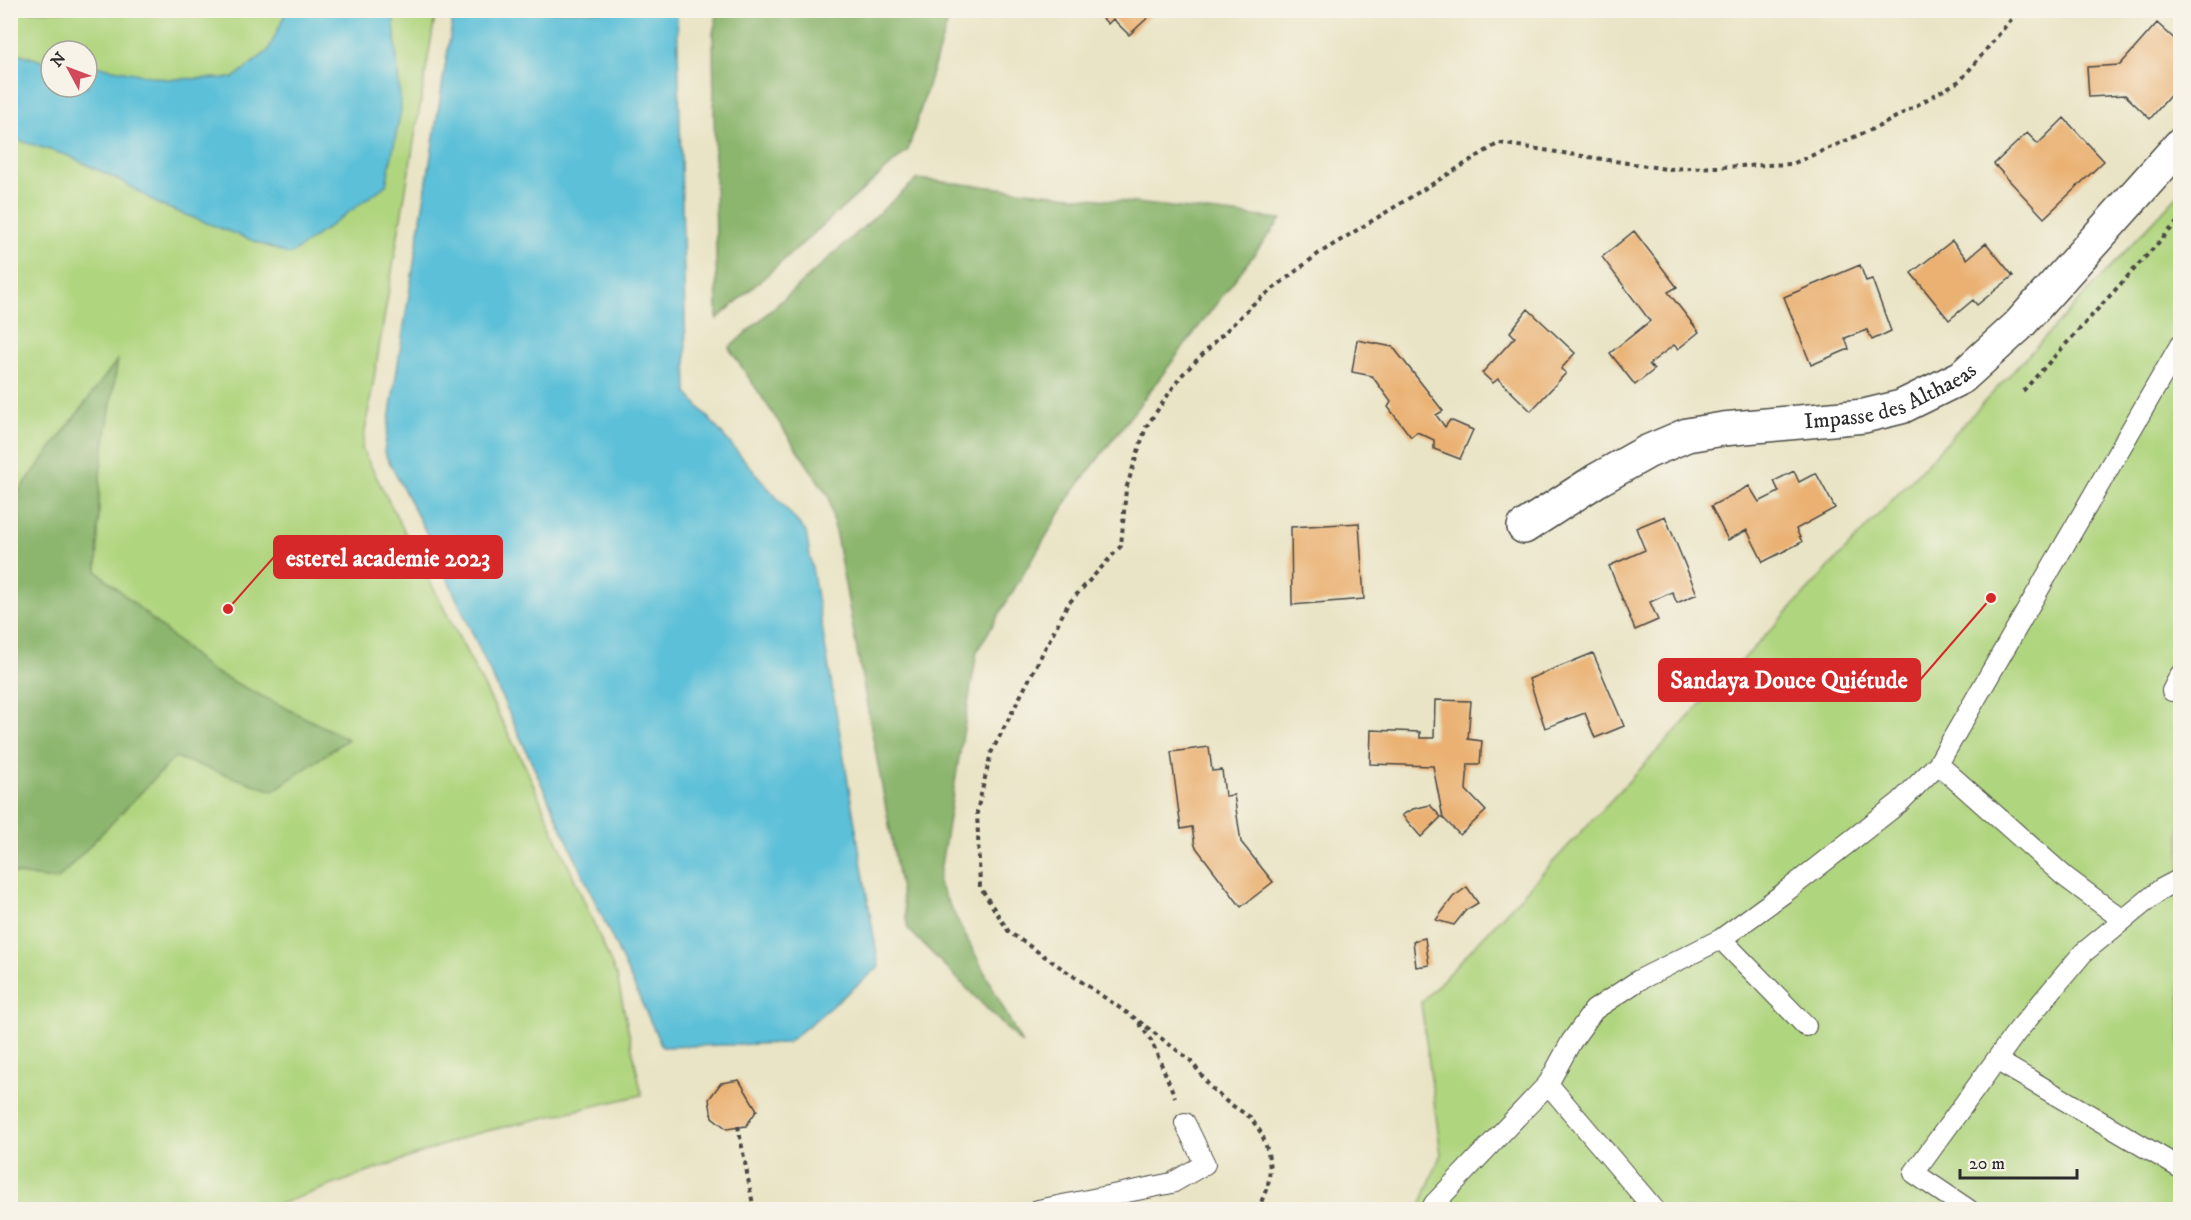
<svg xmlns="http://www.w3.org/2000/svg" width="2191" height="1220" font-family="'IM FELL DW Pica',serif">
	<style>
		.green { fill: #b0d57f; stroke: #6e8055; stroke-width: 1.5; fill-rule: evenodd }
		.forest { fill: #8cb66e; stroke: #5c704c; stroke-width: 1.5 }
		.water { fill: #5bc0d8; stroke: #437682; stroke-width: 1.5 }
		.building { fill: #eab172 }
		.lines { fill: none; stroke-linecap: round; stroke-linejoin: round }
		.service-casing { stroke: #484742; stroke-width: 22 }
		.minor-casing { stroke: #484742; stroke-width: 36 }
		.path { stroke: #484742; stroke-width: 4; stroke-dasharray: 4.5 4.5; stroke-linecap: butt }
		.service { stroke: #fff; stroke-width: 20 }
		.minor { stroke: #fff; stroke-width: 33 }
		.labels { text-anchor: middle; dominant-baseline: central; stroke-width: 6; stroke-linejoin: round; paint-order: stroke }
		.street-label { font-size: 22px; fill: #2b2b2b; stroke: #f7f3e8 }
		.leader { fill: none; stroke: #d62828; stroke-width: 2 }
		.callout-dot { fill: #d62828; stroke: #f7f3e8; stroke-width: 2 }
		.callout { fill: #d62828; stroke: #d62828; stroke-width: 2 }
		.callout-label { font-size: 24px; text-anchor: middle; font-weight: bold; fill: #fff }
	</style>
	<rect width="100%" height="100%" fill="#f7f3e8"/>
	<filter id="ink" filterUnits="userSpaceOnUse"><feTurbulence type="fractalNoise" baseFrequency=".0167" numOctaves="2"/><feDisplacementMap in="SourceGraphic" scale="12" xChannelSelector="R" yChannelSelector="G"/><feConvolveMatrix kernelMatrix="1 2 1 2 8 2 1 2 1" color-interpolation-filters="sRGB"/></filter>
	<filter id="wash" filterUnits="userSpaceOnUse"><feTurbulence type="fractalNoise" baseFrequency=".008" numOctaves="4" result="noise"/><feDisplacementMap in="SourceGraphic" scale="24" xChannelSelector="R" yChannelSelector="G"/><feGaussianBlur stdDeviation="1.35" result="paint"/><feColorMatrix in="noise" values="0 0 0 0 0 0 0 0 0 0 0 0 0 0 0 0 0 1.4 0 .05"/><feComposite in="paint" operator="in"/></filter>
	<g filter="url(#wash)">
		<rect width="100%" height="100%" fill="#e9e4c5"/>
		<path class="green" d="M10,11H436L362,449L527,770L617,977L642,1095L474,1134L266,1209H11ZM51,51H87V87H51Z
			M2180,193V1209L1418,1210L1441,1154L1421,1003Z"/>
		<path class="forest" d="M718,11H951L908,150L717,319L713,33Z
			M917,179L1281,219L1072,493L977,651L938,883L1022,1044L908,929L829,497L729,348Z
			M118,359L100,473L97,571L210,670L348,739L273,791L175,757L57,880L11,873V492L20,490Z"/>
		<path class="water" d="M287,10L393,11L401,110L386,185L290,255L160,205L123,182L69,156L11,138V51L51,64V87H87V66L103,67L165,79L233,78L268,51Z
			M454,11H677L687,393L806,532L879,967L787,1043L662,1047L427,534L384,452Z"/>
		<g id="blocks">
			<path class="building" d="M1095,10H1156L1129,35L1113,19L1108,24Z
				M2157,23L2180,44V84L2150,119L2125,95L2089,97L2087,67L2120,65Z
				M2064,118L2104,161L2044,218L1994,164L2027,133L2038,144Z
				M1634,231L1677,287L1668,292L1699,332L1678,349L1674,345L1649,364L1654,370L1635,385L1610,353L1650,321L1602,257Z
				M1952,241L1967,259L1986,243L2013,276L1977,305L1973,300L1949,320L1911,273Z
				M1860,265L1866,281L1872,279L1891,331L1872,340L1867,330L1845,338L1849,349L1811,365L1784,297Z
				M1528,309L1575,353L1561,369L1566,373L1531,411L1498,379L1493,383L1482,373L1515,337L1510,332Z
				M1357,340L1393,347L1443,411L1436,415L1445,427L1450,420L1473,430L1460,459L1434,449V440L1417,432L1411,437L1388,407L1391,402L1372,376L1352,372Z
				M1794,471L1799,482L1816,473L1835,508L1796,529L1802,542L1763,562L1747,530L1728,540L1711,506L1749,486L1759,502L1779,492L1774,481Z
				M1665,516L1697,594L1677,603L1672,592L1650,602L1658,620L1635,630L1609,566L1645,550L1636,528Z
				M1359,523L1364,599L1292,605L1291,527Z
				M1593,653L1624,726L1595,738L1585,713L1545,728L1529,679Z
				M1435,700L1471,701L1468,739L1482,741L1480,764H1468L1466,790L1486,811L1460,835L1443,818L1433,766L1370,764L1371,730L1420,732V738H1434Z
				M1209,747L1212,771L1222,770L1225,796L1234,795L1241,842L1273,882L1241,907L1195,846L1192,827L1181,829L1171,752Z
				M1430,805L1441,817L1421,837L1402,815L1413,809Z
				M1467,887L1478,903L1466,910L1454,925L1436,920L1453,897Z
				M1425,938L1429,965L1416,967L1413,941Z
				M739,1080L757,1110L746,1126L727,1129L712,1117L709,1099L721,1083Z"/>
		</g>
	</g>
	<g filter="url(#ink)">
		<use href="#blocks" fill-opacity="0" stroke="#484742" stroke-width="1.5"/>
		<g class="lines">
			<defs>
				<path id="service" d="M2172,691L2180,675
					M1938,764L2064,876L2123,920
					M1721,939L1806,1026
					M1996,1060L2180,1168
					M1548,1084L1655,1210
					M1038,1210L1172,1183L1205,1164L1185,1123
					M1431,1210L1434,1204L1548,1084L1571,1042L1594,1010L1639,980L1721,939L1784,893L1899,803L1938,764L2180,345
					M1969,1210L1914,1173L2015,1034L2083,953L2161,889L2180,879"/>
				<g id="minor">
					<path id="s1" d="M1524,527L1597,480L1647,452L1687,435L1723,429L1864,416L1901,407L1962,377L2018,326L2180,145"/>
				</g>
			</defs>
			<use href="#service" class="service-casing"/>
			<use href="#minor" class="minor-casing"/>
			<path class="path" d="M2023,391L2180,219
				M1139,1023L1152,1042L1175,1097
				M738,1126L754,1210
				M1258,1210L1268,1185L1270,1169L1268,1152L1262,1134L1250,1117L1227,1102L1211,1088L1191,1061L1136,1019L1009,932L980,887L977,811L991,753L1068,604L1121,546L1126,489L1146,427L1181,376L1252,305L1318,254L1499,143L1666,169L1792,164L1882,125L1961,80L2019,10"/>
			<use href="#service" class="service"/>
			<use href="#minor" class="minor"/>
		</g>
	</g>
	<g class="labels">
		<g class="street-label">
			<text stroke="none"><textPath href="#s1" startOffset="396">Impasse des Althaeas</textPath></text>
		</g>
	</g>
	<path class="leader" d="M228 609L274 557M1991 598L1920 680"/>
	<g class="callout-dot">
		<circle cx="228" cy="609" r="6"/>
		<circle cx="1991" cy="598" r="6"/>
	</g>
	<g class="callout">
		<rect x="274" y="536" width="228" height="42" rx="6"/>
		<rect x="1659" y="659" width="261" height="42" rx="6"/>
	</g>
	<g class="callout-label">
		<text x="388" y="566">esterel academie 2023</text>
		<text x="1789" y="688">Sandaya Douce Quiétude</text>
	</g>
	<rect width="2191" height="1220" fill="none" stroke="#f7f3e8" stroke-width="36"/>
	<g transform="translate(69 69) rotate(311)"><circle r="28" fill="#f7f3e8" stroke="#a5a39c" stroke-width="1.5"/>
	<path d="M0-4.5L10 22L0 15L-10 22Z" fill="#d1495b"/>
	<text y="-9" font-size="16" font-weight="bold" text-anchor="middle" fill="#2b2b2b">N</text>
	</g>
	<path d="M1960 1169v9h117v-9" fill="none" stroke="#2b2b2b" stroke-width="3"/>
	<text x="1969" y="1169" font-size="18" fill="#2b2b2b" stroke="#f7f3e8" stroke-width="4.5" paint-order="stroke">20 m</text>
</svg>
